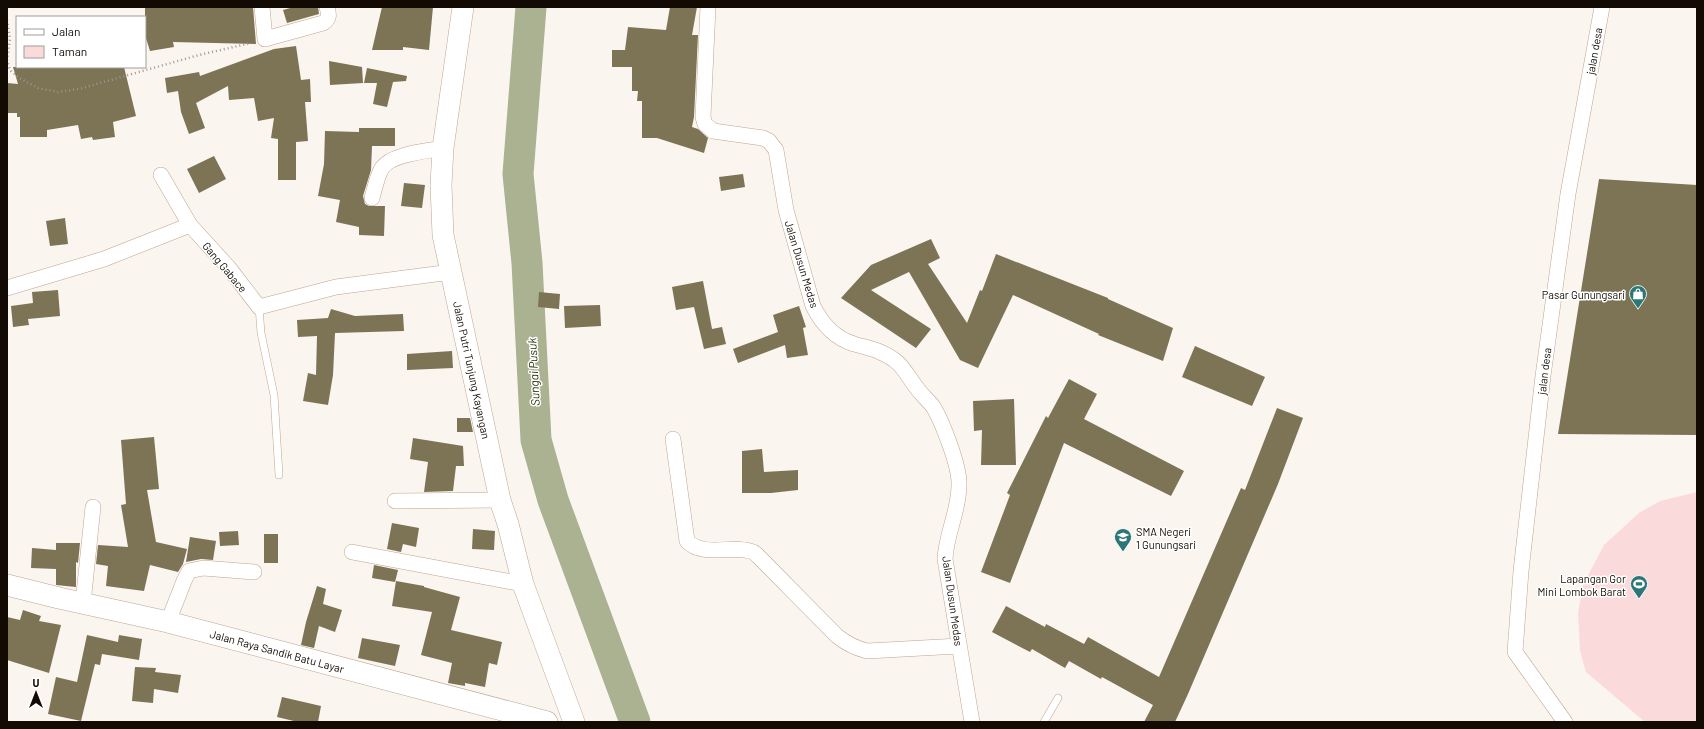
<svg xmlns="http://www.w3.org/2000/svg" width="1704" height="729" font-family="Barlow,sans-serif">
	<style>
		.green { fill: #fbdadb }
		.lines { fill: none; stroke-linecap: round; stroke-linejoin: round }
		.river { stroke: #aab292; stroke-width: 31 }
		.building { fill: #7d7355 }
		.lane-casing { stroke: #bea58b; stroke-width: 8 }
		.street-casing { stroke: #bea58b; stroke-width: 16 }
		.secondary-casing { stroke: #bea58b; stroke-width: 22 }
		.path { stroke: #9d9691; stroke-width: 2.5; stroke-dasharray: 1 3; stroke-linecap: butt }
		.lane { stroke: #fff; stroke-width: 7 }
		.street { stroke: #fff; stroke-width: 15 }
		.secondary { stroke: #fff; stroke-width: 21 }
		.labels { text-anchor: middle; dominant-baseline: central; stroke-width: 3; stroke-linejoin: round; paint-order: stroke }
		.street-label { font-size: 11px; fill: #120a03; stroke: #fff }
		.poi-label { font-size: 11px; fill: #120a03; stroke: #fff; text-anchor: end }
		.water-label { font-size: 12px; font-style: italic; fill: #272e06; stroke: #fff }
	</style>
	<rect width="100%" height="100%" fill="#fbf5f0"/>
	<path class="green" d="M1697,492V722H1645L1586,672L1580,651L1578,613L1583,585L1604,545L1639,513L1660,501Z"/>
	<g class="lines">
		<path class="river" d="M531,7L518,174L527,263L536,440L553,500L635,722"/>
	</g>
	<path class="building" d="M145,7H253L256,44L173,42L174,47L150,51L145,35Z
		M294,7H318L319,14L287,23L283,10Z
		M382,7H433L429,50L403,47V50H372Z
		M670,7H697L692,35H698L694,117L692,127L698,129L708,138L704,153L657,138H642V101H637L638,91H632V67H612V50H625L628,27L666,30Z
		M296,46L301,80L310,79L311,102H305L308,141L296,142V180H278V139L271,138L274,118L258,121L254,98L229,100L228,86L196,103L205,128L189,134L181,112L178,91L167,93L165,78L199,72L200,76L274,49Z
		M329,61L362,67L363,83L330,85Z
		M13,67H45L46,68L124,67L136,116L113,122L115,137L93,140L92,137L81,139L78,125L47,130V137H20V117H17V113H7V83L18,84Z
		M367,68L407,76L406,81L393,82L387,107L373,104L377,83H364Z
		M359,128H395V146H372L371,170L363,196L365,204L369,206H385L384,236L359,235V227L336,222L340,200L318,196L324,164L325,131L359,132Z
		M214,156L226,179L199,193L187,169Z
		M743,174L745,187L721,191L719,177Z
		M1599,179L1697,185V435L1558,434Z
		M404,183L425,185L422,208L401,206Z
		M65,218L68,244L50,246L46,221Z
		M931,239L940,258L928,264L967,323L980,290L982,291L996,254L1108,298V299L1173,328L1163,361L1098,335L1099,334L1013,295L978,368L960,360L909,272L871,290L931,329L916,348L841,298L871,265Z
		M703,281L712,329L722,327L726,344L704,349L694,307L676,310L672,287Z
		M58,290L60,316L28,319L29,325L13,327L11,306L33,303L32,292Z
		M539,292L560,294L559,309L538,307Z
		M600,305L601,326L565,328L564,306Z
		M799,306L806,327L803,328L808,355L787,358L785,345L738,363L733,349L778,332L773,315Z
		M331,309L355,316L403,314L404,331L335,333L333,375L328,405L303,401L308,373L316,375L317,336L298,337L297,320L328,318Z
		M1195,346L1265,377L1252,406L1182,377Z
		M452,351L453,368L407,370V354Z
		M1069,379L1097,394L1084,419L1184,471L1171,496L1064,443L1010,583L981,572L1010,495L1007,493L1046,416L1048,418Z
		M1014,399L1016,465H981L982,430L974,431L973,401Z
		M1277,408L1303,418L1278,484L1188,694L1175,722H1144L1153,705L1102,677L1101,679L1069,661L1065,668L1032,649L1030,652L992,632L1006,606L1045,627L1046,624L1084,644L1088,637L1159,677L1241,488L1245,490Z
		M457,418H470L473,432H457Z
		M154,437L159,489L147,490L156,542L187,549L183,564L178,572L150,565L144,591L106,586L108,566L96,564L98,545L128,547L121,505L126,504L121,440Z
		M413,438L463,446L464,466H456L453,491L424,492L428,462L410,459Z
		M762,449L764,472L798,470V490L771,493H742V451Z
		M392,523L419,528L416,547L403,544L401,552L387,549Z
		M473,529L495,531L494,550L472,549Z
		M238,531L239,545L220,546L219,532Z
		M264,534H278V563H264Z
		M190,537L216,541L213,560L201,559L186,562Z
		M56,543H80L78,563L76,562V587L56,585V569L31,568L32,548L56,550Z
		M374,565L398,570L395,582L372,578Z
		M396,581L424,586V587L460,597L451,630L502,642L497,665L489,663L485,687L465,683V686L448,683L452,663L421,655L432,612L392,606Z
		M317,586L326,589L323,604L342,610L335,632L319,626L314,648L301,645L306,622Z
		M23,610L41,616L39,621L61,625L49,673L7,660V617L20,620Z
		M87,635L118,642L119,635L142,639L139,660L102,654L100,665L95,664L81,721L48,714L56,677L77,682Z
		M362,638L400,645L395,666L358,658Z
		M135,667L156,668L155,672L181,675L178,693L154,689L153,703L132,701Z
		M282,697L321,706L318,722H298L277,717Z"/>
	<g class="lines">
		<defs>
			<path id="lane" d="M259,307L261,333L274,395L279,475
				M1044,722L1058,698"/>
			<path id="street" d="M262,7L265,39L323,23C330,19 329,14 327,7
				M708,7L703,117L705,124L713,131L763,138L769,141L776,150L786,210L813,306C822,324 834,338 854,344C863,347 872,348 880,352C904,362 905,374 920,392C924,397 930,402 934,408C943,424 960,467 959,485C959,511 946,534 945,559L972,722
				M161,175L190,225
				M372,198C375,188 377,176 382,168C391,154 428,151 443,148
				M7,288L104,259L190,225L229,268L259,307L336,287L451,272
				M673,439L687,541C703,558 734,544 753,552C755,553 758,556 760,558L837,636C847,644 855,648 867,651L959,646
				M395,501L500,500
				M352,552L523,584
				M83,603L93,507
				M168,622L184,581L189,571L203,568L254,572
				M1565,722L1515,652L1521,571L1543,376L1568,194L1602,7"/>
			<path id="secondary" d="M463,7L443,148L441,185L443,235L500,500L508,524L523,584L574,722
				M7,585L59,598L168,622L547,722"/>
		</defs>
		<use href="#lane" class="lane-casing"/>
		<use href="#street" class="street-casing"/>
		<use href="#secondary" class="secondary-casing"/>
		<path class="path" d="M7,20L10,39L7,60L9,67L11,71L19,78L38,88L58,92L79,89L199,55L251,43"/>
		<use href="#lane" class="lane"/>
		<use href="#street" class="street"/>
		<use href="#secondary" class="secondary"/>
	</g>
	<defs>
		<symbol id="shop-pin" viewBox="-11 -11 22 30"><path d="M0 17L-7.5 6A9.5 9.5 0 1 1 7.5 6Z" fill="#2c7678" stroke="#fff"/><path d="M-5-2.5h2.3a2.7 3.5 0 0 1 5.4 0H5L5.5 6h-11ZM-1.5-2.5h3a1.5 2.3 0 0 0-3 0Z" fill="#fff"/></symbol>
		<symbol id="school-pin" viewBox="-11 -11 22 30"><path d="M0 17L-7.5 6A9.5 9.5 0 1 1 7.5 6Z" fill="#2c7678" stroke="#fff"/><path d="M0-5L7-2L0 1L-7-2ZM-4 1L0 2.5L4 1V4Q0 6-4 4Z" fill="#fff"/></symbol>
		<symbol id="stadium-pin" viewBox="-11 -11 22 30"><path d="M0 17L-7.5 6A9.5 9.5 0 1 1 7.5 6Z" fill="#2c7678" stroke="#fff"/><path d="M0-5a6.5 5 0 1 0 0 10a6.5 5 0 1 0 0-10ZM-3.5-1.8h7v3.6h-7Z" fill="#fff"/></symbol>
	</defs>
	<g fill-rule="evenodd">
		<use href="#shop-pin" x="1628" y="284" width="20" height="27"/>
		<use href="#school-pin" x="1113" y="527" width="20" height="27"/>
		<use href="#stadium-pin" x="1629" y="574" width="20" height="27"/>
	</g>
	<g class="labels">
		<g class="street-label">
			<text transform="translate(1594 51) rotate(-80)">jalan desa</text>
			<text transform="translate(802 264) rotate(73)">Jalan Dusun Medas</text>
			<text transform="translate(225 267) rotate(50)">Gang Gabace</text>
			<text transform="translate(472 370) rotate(78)">Jalan Putri Tunjung Kayangan</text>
			<text transform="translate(1544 371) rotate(-83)">jalan desa</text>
			<text transform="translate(953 601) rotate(82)">Jalan Dusun Medas</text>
			<text transform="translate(277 651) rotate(15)">Jalan Raya Sandik Batu Layar</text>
		</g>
		<g class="poi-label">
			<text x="1625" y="294">Pasar Gunungsari</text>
			<text x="1136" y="531" text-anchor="start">SMA Negeri<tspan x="1136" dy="13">1 Gunungsari</tspan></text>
			<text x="1626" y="578">Lapangan Gor<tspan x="1626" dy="13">Mini Lombok Barat</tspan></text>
		</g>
		<g class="water-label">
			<text transform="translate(533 372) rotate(-93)">Sungai Pusuk</text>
		</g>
	</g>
	<rect width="1704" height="729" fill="none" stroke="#120a03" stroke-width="16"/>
	<rect x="16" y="16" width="130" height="52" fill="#ffffff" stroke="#a09d9a"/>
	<rect x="24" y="29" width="20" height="6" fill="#ffffff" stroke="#a09d9a"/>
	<text x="52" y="36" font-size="12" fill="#120a03">Jalan</text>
	<rect x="24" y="46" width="20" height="12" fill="#fbdadb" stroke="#a09d9a"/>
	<text x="52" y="56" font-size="12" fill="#120a03">Taman</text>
	<g transform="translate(36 693)" stroke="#ffffff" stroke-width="3" paint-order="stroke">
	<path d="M0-3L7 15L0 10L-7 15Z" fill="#120a03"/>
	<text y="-6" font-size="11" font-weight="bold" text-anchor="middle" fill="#120a03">U</text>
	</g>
</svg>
